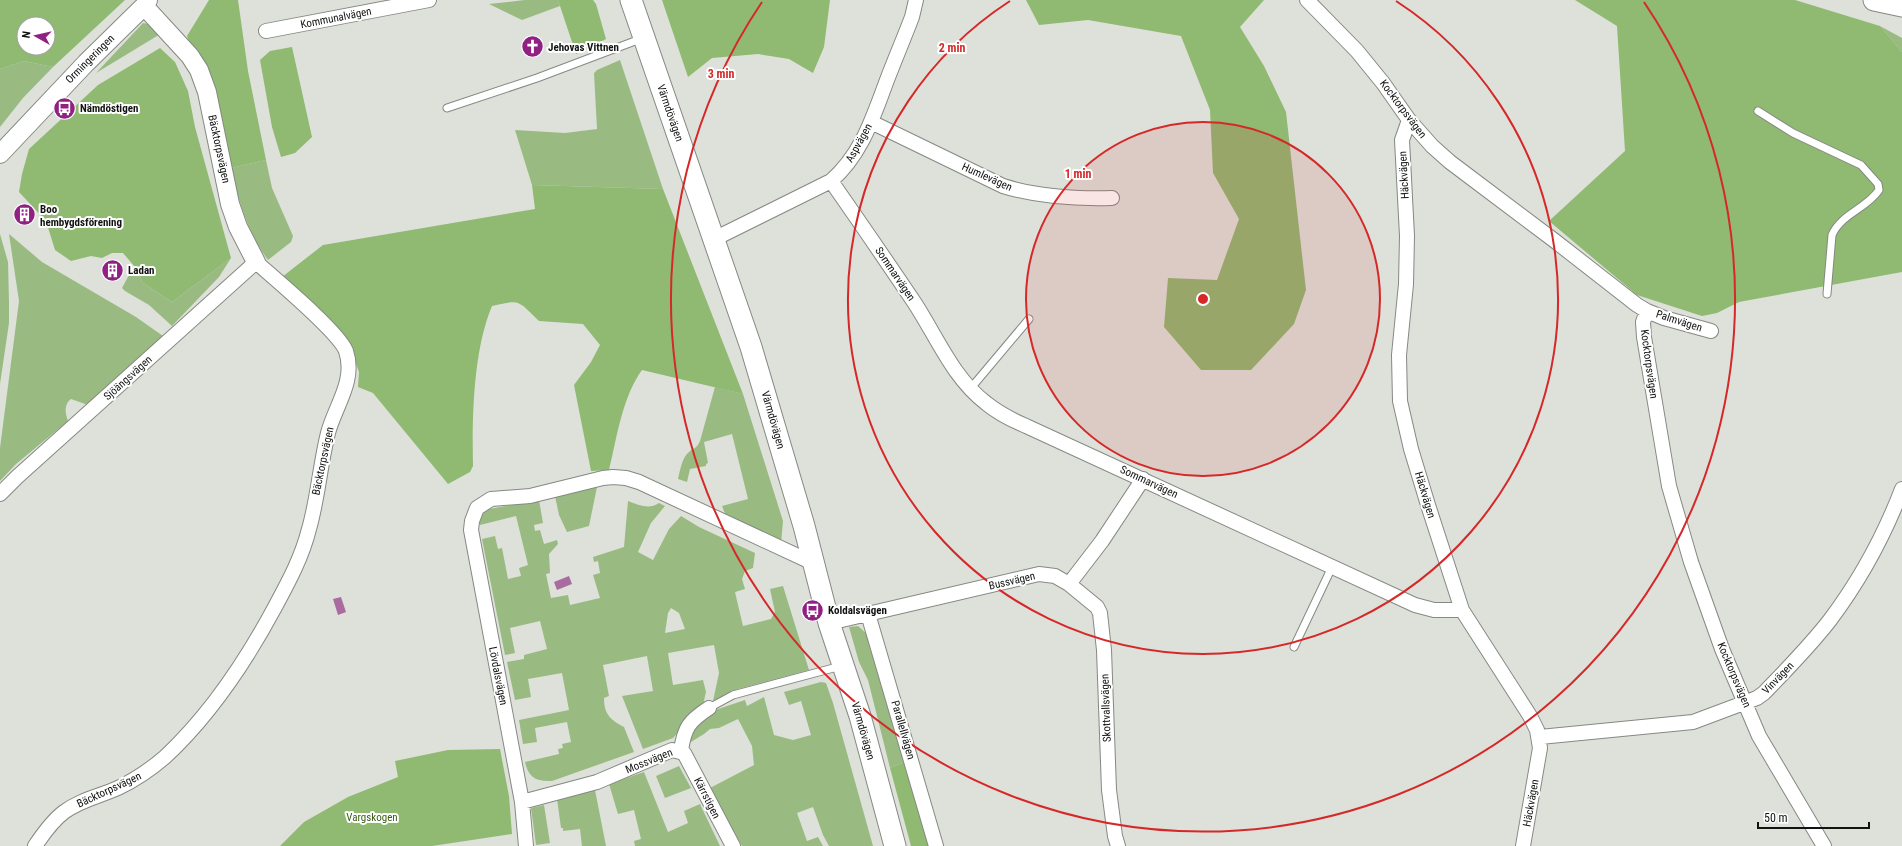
<svg xmlns="http://www.w3.org/2000/svg" width="1902" height="846" font-family="'Roboto Condensed',sans-serif">
	<style>
		.green { fill: #99bb81; fill-rule: evenodd }
		.forest { fill: #90b972; fill-rule: evenodd }
		.water { fill: #aa6ba0 }
		.lines { fill: none; stroke-linecap: round; stroke-linejoin: round }
		.service-casing { stroke: #858983; stroke-width: 9 }
		.minor-casing { stroke: #858983; stroke-width: 16 }
		.tertiary-casing { stroke: #858983; stroke-width: 20 }
		.secondary-casing { stroke: #858983; stroke-width: 23 }
		.service { stroke: #fff; stroke-width: 7 }
		.minor { stroke: #fff; stroke-width: 14 }
		.tertiary { stroke: #fff; stroke-width: 18 }
		.secondary { stroke: #fff; stroke-width: 21 }
		.ring { fill: none; stroke: #d62828; stroke-width: 2 }
		.labels { text-anchor: middle; dominant-baseline: central; stroke-width: 4; stroke-linejoin: round; paint-order: stroke }
		.street-label { font-size: 11px; fill: #111310; stroke: #fff }
		.poi-label { font-size: 11px; font-weight: bold; fill: #111310; stroke: #fff; text-anchor: start }
		.park-label { font-size: 11px; fill: #395e14; stroke: #fff }
		.centre { fill: #d62828; stroke: #fff; stroke-width: 2 }
		.ring-label { font-size: 12px; text-anchor: middle; font-weight: bold; fill: #d62828; stroke: #fff; stroke-width: 4; stroke-linejoin: round; paint-order: stroke }
	</style>
	<rect width="100%" height="100%" fill="#dde1da"/>
	<path class="green" d="M525,0H558L560,6L522,20L489,4Z
		M143,23L154,25L162,33L96,73Z
		M1880,26L1902,38V52Z
		M620,60L663,189L532,185L515,130L565,133L597,129L594,73L597,70Z
		M24,61L53,67L23,98L0,127V69Z
		M266,160L272,188L293,236L291,242L268,260C247,232 239,201 231,168Z
		M0,234L8,262L9,302V323L0,384Z
		M9,234L42,262L136,317L163,336L88,405L71,399C64,404 65,413 68,421L16,464L0,481V448L19,301Z
		M231,258L219,277L172,326L149,305L125,291L122,288L129,275L136,269L143,283L172,302Z
		M715,387L743,394L783,521L781,544L726,516L722,506L748,499L732,434L704,442L708,463L706,464V466L690,469L687,482L678,479C680,471 682,457 689,452C694,447 696,450 700,441Z
		M586,487H597L589,526L567,532L559,515L555,496Z
		M539,500L543,523L534,525L535,531L540,530L544,544L557,540L558,544L549,554L550,573L546,574L551,598L568,595L570,605L600,598L593,575L600,573L598,561L594,562L593,557L624,547L628,501C639,505 649,510 659,503L665,506L651,523L638,552L653,560L669,529L681,516L699,527L755,553L753,568L745,571L742,579L745,589L735,592L743,626L771,619L775,612L770,589L783,586L809,670L738,689L713,701L719,673L714,645L668,653L673,685L703,680L706,692L703,705L673,738L643,749L622,696L653,691L647,656L603,665L609,696L604,698C604,715 611,720 624,727L634,752L552,781C536,782 528,777 525,762L559,754L558,749L563,748L562,744L571,742L567,722L535,728L537,742L523,744L519,720L569,710L562,673L528,679L531,697L515,700L507,662L524,659V655L547,649L540,621L510,628L515,653L505,655L482,539L495,536L498,549L502,548L508,579L521,576L519,568L528,565L516,516L480,525L478,518L483,510ZM671,608L679,613L685,629L665,633L668,613Z
		M858,626L867,634L904,762L890,768L868,680L859,662L849,627Z
		M821,682L826,683L833,703L873,846H829L823,835L813,807L797,813L807,841L818,837L823,846H742L710,788L754,765L752,746L738,719L719,728L710,729L704,734L686,745L689,732L715,710L745,700L747,706L764,697L774,735L793,740L811,735L801,701L789,705L784,692Z
		M679,766L691,788L665,798L656,776Z
		M644,772L668,832L688,823L684,811L700,804L720,846H635L634,841L641,839L634,810L618,814L609,784Z
		M595,790L606,846H582L580,829L563,831V828H561L557,799Z
		M544,805L550,843L536,845L531,808Z"/>
	<path class="forest" d="M0,0H125L53,67L24,61L0,69ZM24,24H48V48H24Z
		M209,0H238L248,71L266,160L231,168L187,36Z
		M558,0H593L596,4L606,39L576,54Z
		M662,0H830L824,47L813,73L789,59L758,54L712,58L688,77Z
		M1026,0H1264L1240,27L1264,66L1286,112L1306,290L1294,324L1251,370H1201L1164,327L1168,278L1217,280L1239,219L1213,173L1210,110L1181,36L1088,20L1039,25Z
		M1575,0H1795L1880,26L1902,52V272L1739,302L1717,313L1702,316L1637,295L1549,221L1625,151L1617,26Z
		M292,47L312,137L295,153L281,157L272,127L260,60L270,51Z
		M160,48L175,62L188,91L195,127L231,258L172,302L143,283L135,267L123,253H112L102,258L91,256L71,261L55,250L46,221L19,192L22,174L29,149L98,85Z
		M532,185L663,189L743,394L642,370C622,398 617,437 609,470L591,471L574,385L591,362L600,345L583,324L539,321C518,301 521,299 492,306C473,351 472,418 473,466L470,472L448,484L373,393L358,387L359,372L348,342L282,277L323,245L535,209Z
		M500,749L509,796L512,834L432,846H280L304,822L348,797L398,777L395,761L448,750Z
		M904,762L929,846H911L890,768Z"/>
	<path class="water" d="M569,576L572,584L557,590L554,582Z
		M341,597L346,612L338,615L333,599Z"/>
	<g class="lines">
		<defs>
			<path id="service" d="M447,108L537,78L643,38
				M1758,111L1793,133L1861,165L1878,184L1879,190C1866,209 1841,214 1832,235L1827,294
				M971,388L1029,319
				M1294,647L1332,567
				M709,708L733,695L841,666"/>
			<path id="minor" d="M1307,0L1357,51L1383,83L1409,120L1432,146L1450,162L1555,241L1637,305L1647,311L1643,322L1644,337L1669,486L1691,562L1722,649L1759,736L1824,846
				M266,31L429,0
				M1409,120L1402,140L1407,236L1406,284L1399,355L1400,401L1411,449L1428,505L1462,610L1530,716L1537,730L1540,748L1523,846
				M871,122L1003,186C1038,197 1075,199 1112,198
				M831,181C859,221 887,262 914,302C937,337 953,378 986,403C998,413 1012,420 1026,426L1415,605L1434,610H1462
				M714,239L831,181C862,154 873,117 887,80C895,59 904,38 912,17L916,0
				M1647,311L1664,318L1711,331
				M0,494L17,477L256,262C274,278 339,332 346,351C356,381 335,406 328,433C320,465 318,498 309,529C302,557 289,581 275,607C246,661 210,715 165,757C151,769 135,780 118,788C100,796 80,800 64,812C52,821 43,834 35,846
				M1069,584L1097,607L1100,613L1104,650L1109,790L1115,836L1118,846
				M868,614L936,846
				M829,623L1039,574L1055,576L1069,584L1102,541L1143,479
				M1540,737L1693,722L1757,698L1764,693C1786,670 1810,646 1830,620C1860,580 1884,536 1902,489
				M681,751C684,728 689,721 709,708
				M522,802L597,782L672,750L684,753L733,846
				M526,846L522,802L471,530L472,521L477,508L491,499L530,496L603,478L613,477L626,478L639,482L813,563"/>
			<path id="tertiary" d="M144,6L190,56L199,70L207,92L230,204L238,227L256,262
				M0,154L86,63L144,6L148,0"/>
			<path id="secondary" d="M631,0L751,347L804,526L829,623L860,716L895,846
				M1874,0L1902,6"/>
		</defs>
		<use href="#service" class="service-casing"/>
		<use href="#minor" class="minor-casing"/>
		<use href="#tertiary" class="tertiary-casing"/>
		<use href="#secondary" class="secondary-casing"/>
		<use href="#service" class="service"/>
		<use href="#minor" class="minor"/>
		<use href="#tertiary" class="tertiary"/>
		<use href="#secondary" class="secondary"/>
	</g>
	<circle cx="1203" cy="299" r="177" fill="#d62828" fill-opacity=".12"/>
	<g class="ring">
		<circle cx="1203" cy="299" r="177"/>
		<path d="M1396 1A355 355 0 1 1 1010 1"/>
		<path d="M1644 2A532 532 0 1 1 762 2"/>
	</g>
	<defs>
		<symbol id="church-disc" viewBox="-11 -11 22 22"><circle r="9.5" fill="#902183" stroke="#fff"/><path d="M-1.2-6h2.4v3.5h3.3v2.4h-3.3V6h-2.4V-.1h-3.3v-2.4h3.3Z" fill="#fff"/></symbol>
		<symbol id="bus-disc" viewBox="-11 -11 22 22"><circle r="9.5" fill="#902183" stroke="#fff"/><path d="M-5-6H5V4H4V6H2V4H-2V6H-4V4H-5ZM-3.5-4V0h7V-4ZM-3.5 1.2v1.5H-2V1.2ZM2 1.2v1.5H3.5V1.2Z" fill="#fff"/></symbol>
		<symbol id="building-disc" viewBox="-11 -11 22 22"><circle r="9.5" fill="#902183" stroke="#fff"/><path d="M-4-6H4V6H1V3H-1V6H-4ZM-2.5-4.3h1.7v1.8h-1.7ZM.8-4.3h1.7v1.8H.8ZM-2.5-1h1.7V.8h-1.7ZM.8-1h1.7V.8H.8Z" fill="#fff"/></symbol>
	</defs>
	<g fill-rule="evenodd">
		<use href="#church-disc" x="520" y="34" width="25" height="25"/>
		<use href="#bus-disc" x="52" y="96" width="25" height="25"/>
		<use href="#building-disc" x="12" y="202" width="25" height="25"/>
		<use href="#building-disc" x="100" y="258" width="25" height="25"/>
		<use href="#bus-disc" x="800" y="598" width="25" height="25"/>
	</g>
	<g class="labels">
		<g class="street-label">
			<text transform="translate(336 18) rotate(-11)">Kommunalvägen</text>
			<text transform="translate(90 59) rotate(-45)">Ormingeringen</text>
			<text transform="translate(1403 109) rotate(53)">Kocktorpsvägen</text>
			<text transform="translate(670 113) rotate(71)">Värmdövägen</text>
			<text transform="translate(859 143) rotate(-61)">Aspvägen</text>
			<text transform="translate(219 149) rotate(78)">Bäcktorpsvägen</text>
			<text transform="translate(1404 175) rotate(-93)">Häckvägen</text>
			<text transform="translate(987 177) rotate(24)">Humlevägen</text>
			<text transform="translate(895 274) rotate(56)">Sommarvägen</text>
			<text transform="translate(1679 321) rotate(18)">Palmvägen</text>
			<text transform="translate(1649 364) rotate(82)">Kocktorpsvägen</text>
			<text transform="translate(128 378) rotate(-42)">Sjöängsvägen</text>
			<text transform="translate(773 420) rotate(74)">Värmdövägen</text>
			<text transform="translate(323 461) rotate(-78)">Bäcktorpsvägen</text>
			<text transform="translate(1149 482) rotate(25)">Sommarvägen</text>
			<text transform="translate(1425 495) rotate(73)">Häckvägen</text>
			<text transform="translate(1012 581) rotate(-13)">Bussvägen</text>
			<text transform="translate(1734 675) rotate(67)">Kocktorpsvägen</text>
			<text transform="translate(498 676) rotate(79)">Lövdalsvägen</text>
			<text transform="translate(1778 678) rotate(-46)">Vinvägen</text>
			<text transform="translate(1106 708) rotate(-92)">Skottvallsvägen</text>
			<text transform="translate(903 730) rotate(74)">Parallellvägen</text>
			<text transform="translate(863 731) rotate(74)">Värmdövägen</text>
			<text transform="translate(649 761) rotate(-22)">Mossvägen</text>
			<text transform="translate(109 790) rotate(-25)">Bäcktorpsvägen</text>
			<text transform="translate(707 798) rotate(63)">Kärrstigen</text>
			<text transform="translate(1531 803) rotate(-80)">Häckvägen</text>
		</g>
		<g class="poi-label">
			<text x="548" y="47">Jehovas Vittnen</text>
			<text x="80" y="108">Nämdöstigen</text>
			<text x="40" y="209">Boo<tspan x="40" dy="13">hembygdsförening</tspan></text>
			<text x="128" y="270">Ladan</text>
			<text x="828" y="610">Koldalsvägen</text>
		</g>
		<g class="park-label">
			<text x="372" y="817">Vargskogen</text>
		</g>
	</g>
	<circle cx="1203" cy="299" r="6" class="centre"/>
	<g class="ring-label">
		<text x="952" y="52">2 min</text>
		<text x="721" y="78">3 min</text>
		<text x="1078" y="178">1 min</text>
	</g>
	<g transform="translate(36 36) rotate(278)"><circle r="19" fill="#ffffff" stroke="#a0a19f"/>
	<path d="M0-3L7 15L0 10L-7 15Z" fill="#902183"/>
	<text y="-6" font-size="11" font-weight="bold" text-anchor="middle" fill="#111310">N</text>
	</g>
	<path d="M1758 822v6h111v-6" fill="none" stroke="#111310" stroke-width="2"/>
	<text x="1764" y="822" font-size="12" fill="#111310" stroke="#ffffff" stroke-width="3" paint-order="stroke">50 m</text>
</svg>
